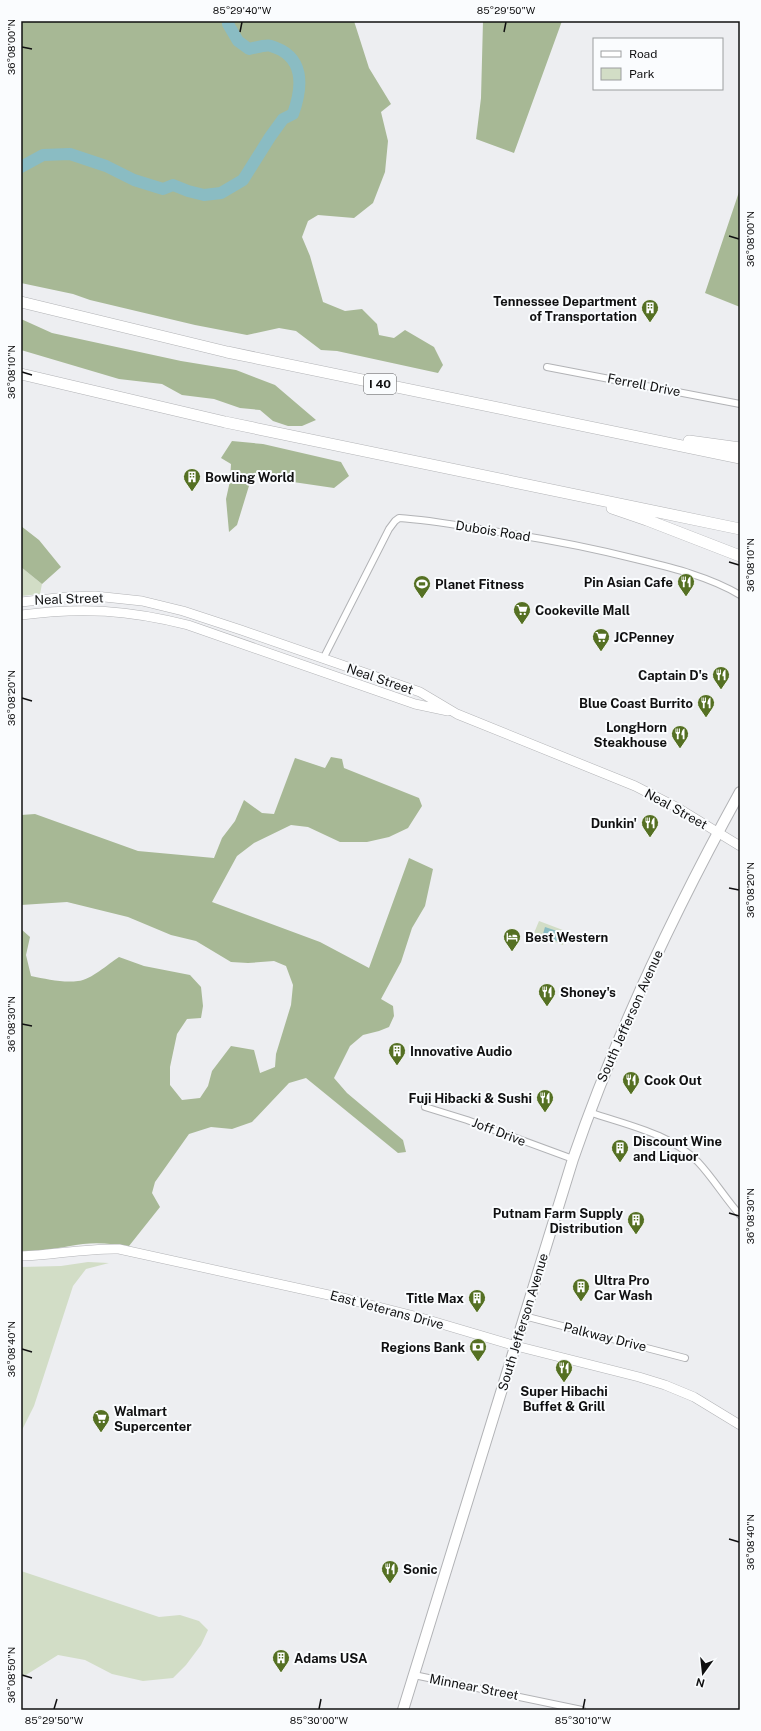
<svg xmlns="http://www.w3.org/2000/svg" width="761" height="1731" font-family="'Public Sans',sans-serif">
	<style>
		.green { fill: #d2ddc6 }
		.forest { fill: #a7b895 }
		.water { fill: #8abcc3 }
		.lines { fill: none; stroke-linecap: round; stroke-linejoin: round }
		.river { stroke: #8abcc3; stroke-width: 12 }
		.street-casing { stroke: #b2b3b6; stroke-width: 8 }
		.secondary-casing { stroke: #b2b3b6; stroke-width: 10 }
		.primary-casing { stroke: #b2b3b6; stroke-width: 12 }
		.highway-casing { stroke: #b2b3b6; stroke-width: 12 }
		.street { stroke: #fff; stroke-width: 6 }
		.secondary { stroke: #fff; stroke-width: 9 }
		.primary { stroke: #fff; stroke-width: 10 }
		.highway { stroke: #fff; stroke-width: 11 }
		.ticks { fill: none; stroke: #101011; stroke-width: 1.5 }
		.labels { text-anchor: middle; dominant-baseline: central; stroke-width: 4; stroke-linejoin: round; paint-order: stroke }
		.shield { fill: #fafcfe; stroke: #565758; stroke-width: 1 }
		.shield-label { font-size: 12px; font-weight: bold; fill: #101011 }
		.poi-label { font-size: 13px; font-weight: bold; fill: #101011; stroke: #fafcfe; text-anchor: start }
		.street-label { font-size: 13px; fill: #101011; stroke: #fafcfe }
		.neatline { fill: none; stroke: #101011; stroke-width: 1.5 }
		.ticks-label { font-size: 10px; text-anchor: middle; fill: #101011 }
	</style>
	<rect width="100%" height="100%" fill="#edeef1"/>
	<path class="green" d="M21,567L42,584L40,594L21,596Z
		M539,921L568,932L563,945L534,933Z
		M88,1262L109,1263L86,1269L73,1286L34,1406L21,1432V1267L61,1266Z
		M21,1571L159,1617L180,1615L199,1621L208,1630L201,1645L186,1665L173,1678L143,1681L112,1674L85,1660L58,1655L21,1678Z"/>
	<path class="forest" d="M21,21H354L369,68L391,104L381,112L388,141L385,172L373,203L354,218L318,215L308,221L302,237L310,256L323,302L345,311L362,309L377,324L379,335L394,338L405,330L434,347L443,365L438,373L337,351L321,350L296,331L279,328L247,335L195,325L90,300L73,294L21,283Z
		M483,21H562L514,153L476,139L481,98Z
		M740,189V307L705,293Z
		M21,319L52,333L181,361L236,370L275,385L316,420L302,426H288L273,421L260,410L240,408L214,399L182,395L162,384L119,379L21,350Z
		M232,441L263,444L341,462L349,476L334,488L252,476L237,525L229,532L226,499L230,481L231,464L221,458Z
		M21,526L39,540L61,567L42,584L21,567Z
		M331,757L342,759L344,768L419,798L422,806L408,828L389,837L367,842H340L308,827L291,825L254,843L237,856L212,902L320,942L369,968L409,858L433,869L425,906L412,928L401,962L381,999L393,1006L394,1016L389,1027L379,1031L363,1035L350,1046L334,1078L347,1093L403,1140L406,1152L398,1153L306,1078L289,1083L252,1122L232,1129L211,1127L189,1134L155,1182L152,1193L160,1207L129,1246C114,1244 98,1242 83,1244C62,1247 42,1252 21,1251V929L30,937L26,955L31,976C46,979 63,983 78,981C91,980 108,964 119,957L144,966L190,975L201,987L203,1006L201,1018L187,1019L177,1034L170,1067V1085L182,1100L200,1098L208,1086L212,1071L231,1046L254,1050L260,1073L275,1067L276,1054L291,1005L293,985L286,966L274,961L248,963L231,962L196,941L171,935L128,917L67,902L21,905V815L35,814L138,851L214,858L222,838L235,821L244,800L262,813L274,814L295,758L325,768Z"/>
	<path class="water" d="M545,927L560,932L557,941L543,934Z"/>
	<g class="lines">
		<path class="river" d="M21,167L43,155L70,154L106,166L134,180L163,189L173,185L188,191L204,195L221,193L243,180L270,137L283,119L293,114C303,86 305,56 271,46C266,44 255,48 249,49L238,41L228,24L229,21"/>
		<defs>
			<path id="street" d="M547,367L740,404
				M323,659L389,529L395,521L399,518C433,520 466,527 499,532C546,539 593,548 640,560C673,568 710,577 740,595
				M425,1107L467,1120L573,1159
				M589,1112C626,1125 670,1133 698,1162C713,1178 725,1198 740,1215
				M524,1316L685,1358
				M414,1675L582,1710"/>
			<path id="secondary" d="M21,602L66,597L95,596L142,601L183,611L241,630L420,692L457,714L635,786L678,808L740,846
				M21,615C83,607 128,610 188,625L415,704L448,711
				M21,1256C54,1255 86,1248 119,1249L347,1299L418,1317L516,1346L639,1377L665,1385L694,1397L740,1425"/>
			<path id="primary" d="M403,1710L573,1159C617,1031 675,910 740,792"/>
			<path id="highway" d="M21,302L227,352L740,458
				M21,374L225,422L740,529
				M689,441L740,448
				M612,508L647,520L740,556"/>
		</defs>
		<use href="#street" class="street-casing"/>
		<use href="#secondary" class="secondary-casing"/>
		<use href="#primary" class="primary-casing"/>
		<use href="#highway" class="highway-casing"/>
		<use href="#street" class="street"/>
		<use href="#secondary" class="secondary"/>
		<use href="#primary" class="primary"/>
		<use href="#highway" class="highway"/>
	</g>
	<path class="ticks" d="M240,32L242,22M504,32L506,22M22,47L32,49M729,236L739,239M22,372L32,375M729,562L739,565M22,698L32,701M729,888L739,890M22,1024L32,1026M729,1213L739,1216M22,1349L32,1352M729,1539L739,1542M22,1675L32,1678M54,1709L57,1699M319,1709L321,1699M583,1709L585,1699"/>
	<defs>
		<symbol id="building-pin" viewBox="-11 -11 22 30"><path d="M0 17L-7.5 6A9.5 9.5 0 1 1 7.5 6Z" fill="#557023" stroke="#fafcfe"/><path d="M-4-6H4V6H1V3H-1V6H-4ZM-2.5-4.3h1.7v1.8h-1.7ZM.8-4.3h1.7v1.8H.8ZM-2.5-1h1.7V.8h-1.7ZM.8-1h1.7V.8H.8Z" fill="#fff"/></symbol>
		<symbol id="restaurant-pin" viewBox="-11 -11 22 30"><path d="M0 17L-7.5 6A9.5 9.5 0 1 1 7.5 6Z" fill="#557023" stroke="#fafcfe"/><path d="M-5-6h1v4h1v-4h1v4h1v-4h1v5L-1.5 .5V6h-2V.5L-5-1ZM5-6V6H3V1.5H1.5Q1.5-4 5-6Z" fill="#fff"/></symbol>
		<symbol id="stadium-pin" viewBox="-11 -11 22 30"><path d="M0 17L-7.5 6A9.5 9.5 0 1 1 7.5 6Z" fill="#557023" stroke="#fafcfe"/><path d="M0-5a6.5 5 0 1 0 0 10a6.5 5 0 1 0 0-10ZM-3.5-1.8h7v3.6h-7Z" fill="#fff"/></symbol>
		<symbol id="supermarket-pin" viewBox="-11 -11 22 30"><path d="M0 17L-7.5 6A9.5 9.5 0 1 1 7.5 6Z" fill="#557023" stroke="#fafcfe"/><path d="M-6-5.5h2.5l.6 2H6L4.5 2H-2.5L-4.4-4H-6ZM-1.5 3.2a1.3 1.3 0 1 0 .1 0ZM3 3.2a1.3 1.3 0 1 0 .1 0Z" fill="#fff"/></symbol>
		<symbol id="hotel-pin" viewBox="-11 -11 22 30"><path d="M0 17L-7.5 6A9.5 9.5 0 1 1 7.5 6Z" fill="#557023" stroke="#fafcfe"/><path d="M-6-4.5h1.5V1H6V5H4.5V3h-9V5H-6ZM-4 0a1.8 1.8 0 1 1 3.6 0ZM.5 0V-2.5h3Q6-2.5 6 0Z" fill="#fff"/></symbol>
		<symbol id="bank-pin" viewBox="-11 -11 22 30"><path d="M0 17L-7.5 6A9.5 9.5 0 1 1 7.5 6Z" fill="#557023" stroke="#fafcfe"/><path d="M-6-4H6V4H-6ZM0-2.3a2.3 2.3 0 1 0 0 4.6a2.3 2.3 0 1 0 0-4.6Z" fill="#fff"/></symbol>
	</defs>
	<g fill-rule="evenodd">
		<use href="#building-pin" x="640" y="298" width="20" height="27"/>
		<use href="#building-pin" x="182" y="467" width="20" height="27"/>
		<use href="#restaurant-pin" x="676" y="572" width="20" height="27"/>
		<use href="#stadium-pin" x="412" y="574" width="20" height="27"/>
		<use href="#supermarket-pin" x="512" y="600" width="20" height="27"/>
		<use href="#supermarket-pin" x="591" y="627" width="20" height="27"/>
		<use href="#restaurant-pin" x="711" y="665" width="20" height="27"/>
		<use href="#restaurant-pin" x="696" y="693" width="20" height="27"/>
		<use href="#restaurant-pin" x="670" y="724" width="20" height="27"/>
		<use href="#restaurant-pin" x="640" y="813" width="20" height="27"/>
		<use href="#hotel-pin" x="502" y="927" width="20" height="27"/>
		<use href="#restaurant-pin" x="537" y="982" width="20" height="27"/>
		<use href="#building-pin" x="387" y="1041" width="20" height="27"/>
		<use href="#restaurant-pin" x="621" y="1070" width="20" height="27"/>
		<use href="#restaurant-pin" x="535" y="1088" width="20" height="27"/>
		<use href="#building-pin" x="610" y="1138" width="20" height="27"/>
		<use href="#building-pin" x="626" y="1210" width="20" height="27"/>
		<use href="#building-pin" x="571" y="1277" width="20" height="27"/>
		<use href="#building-pin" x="467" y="1288" width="20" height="27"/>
		<use href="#bank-pin" x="468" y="1337" width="20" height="27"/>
		<use href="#restaurant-pin" x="554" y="1358" width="20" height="27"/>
		<use href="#supermarket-pin" x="91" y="1408" width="20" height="27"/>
		<use href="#restaurant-pin" x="380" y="1559" width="20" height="27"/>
		<use href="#building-pin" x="271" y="1648" width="20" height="27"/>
	</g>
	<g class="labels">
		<rect class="shield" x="364" y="374" width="32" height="20" rx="3"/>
		<g class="shield-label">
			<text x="380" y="384">I 40</text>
		</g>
		<g class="poi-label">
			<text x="637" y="301" text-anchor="end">Tennessee Department<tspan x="637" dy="15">of Transportation</tspan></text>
			<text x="205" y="477">Bowling World</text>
			<text x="673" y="582" text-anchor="end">Pin Asian Cafe</text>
			<text x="435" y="584">Planet Fitness</text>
			<text x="535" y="610">Cookeville Mall</text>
			<text x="614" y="637">JCPenney</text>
			<text x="708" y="675" text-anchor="end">Captain D's</text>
			<text x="693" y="703" text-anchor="end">Blue Coast Burrito</text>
			<text x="667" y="727" text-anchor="end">LongHorn<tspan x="667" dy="15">Steakhouse</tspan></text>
			<text x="637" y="823" text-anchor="end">Dunkin'</text>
			<text x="525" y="937">Best Western</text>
			<text x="560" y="992">Shoney's</text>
			<text x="410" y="1051">Innovative Audio</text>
			<text x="644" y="1080">Cook Out</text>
			<text x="532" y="1098" text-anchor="end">Fuji Hibacki &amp; Sushi</text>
			<text x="633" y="1141">Discount Wine<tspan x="633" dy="15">and Liquor</tspan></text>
			<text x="623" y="1213" text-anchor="end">Putnam Farm Supply<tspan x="623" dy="15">Distribution</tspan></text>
			<text x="594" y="1280">Ultra Pro<tspan x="594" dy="15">Car Wash</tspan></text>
			<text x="464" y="1298" text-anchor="end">Title Max</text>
			<text x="465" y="1347" text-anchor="end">Regions Bank</text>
			<text x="564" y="1391" text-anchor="middle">Super Hibachi<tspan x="564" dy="15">Buffet &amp; Grill</tspan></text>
			<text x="114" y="1411">Walmart<tspan x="114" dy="15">Supercenter</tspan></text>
			<text x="403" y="1569">Sonic</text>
			<text x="294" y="1658">Adams USA</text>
		</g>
		<g class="street-label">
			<text transform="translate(644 385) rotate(11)">Ferrell Drive</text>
			<text transform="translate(493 531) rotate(9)">Dubois Road</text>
			<text transform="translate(69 599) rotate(-2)">Neal Street</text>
			<text transform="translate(380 679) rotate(19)">Neal Street</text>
			<text transform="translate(676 809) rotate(29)">Neal Street</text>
			<text transform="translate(630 1016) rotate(-66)">South Jefferson Avenue</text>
			<text transform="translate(499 1132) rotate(21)">Joff Drive</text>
			<text transform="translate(387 1310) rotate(15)">East Veterans Drive</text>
			<text transform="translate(523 1322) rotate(-73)">South Jefferson Avenue</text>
			<text transform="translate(605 1337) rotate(14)">Palkway Drive</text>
			<text transform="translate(474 1687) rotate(11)">Minnear Street</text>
		</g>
	</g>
	<rect width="761" height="1731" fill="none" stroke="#fafcfe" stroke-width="44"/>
	<rect x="593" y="38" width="130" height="52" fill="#fafcfe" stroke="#9c9e9f"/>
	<rect x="601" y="51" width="20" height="6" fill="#ffffff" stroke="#9c9e9f"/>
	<text x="629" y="58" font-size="12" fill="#101011">Road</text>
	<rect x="601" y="68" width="20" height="12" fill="#d2ddc6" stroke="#9c9e9f"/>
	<text x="629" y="78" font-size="12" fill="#101011">Park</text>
	<g transform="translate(703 1673) rotate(195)" stroke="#fafcfe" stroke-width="3" paint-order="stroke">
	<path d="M0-3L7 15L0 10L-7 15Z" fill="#101011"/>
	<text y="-6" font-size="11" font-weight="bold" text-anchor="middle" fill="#101011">N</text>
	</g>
	<rect x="22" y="22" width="717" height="1687" class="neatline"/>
	<g class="ticks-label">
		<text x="242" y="14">85°29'40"W</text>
		<text x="506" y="14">85°29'50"W</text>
		<text transform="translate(11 47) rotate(-90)" y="4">36°08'00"N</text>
		<text transform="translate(750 239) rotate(-90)" y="4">36°08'00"N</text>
		<text transform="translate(11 372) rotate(-90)" y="4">36°08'10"N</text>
		<text transform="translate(750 565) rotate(-90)" y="4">36°08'10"N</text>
		<text transform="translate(11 698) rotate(-90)" y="4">36°08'20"N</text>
		<text transform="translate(750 890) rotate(-90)" y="4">36°08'20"N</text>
		<text transform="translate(11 1024) rotate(-90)" y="4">36°08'30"N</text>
		<text transform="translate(750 1216) rotate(-90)" y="4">36°08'30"N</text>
		<text transform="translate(11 1349) rotate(-90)" y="4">36°08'40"N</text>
		<text transform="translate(750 1542) rotate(-90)" y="4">36°08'40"N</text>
		<text transform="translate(11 1675) rotate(-90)" y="4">36°08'50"N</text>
		<text x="54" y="1724">85°29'50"W</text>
		<text x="319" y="1724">85°30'00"W</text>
		<text x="583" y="1724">85°30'10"W</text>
	</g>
</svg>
